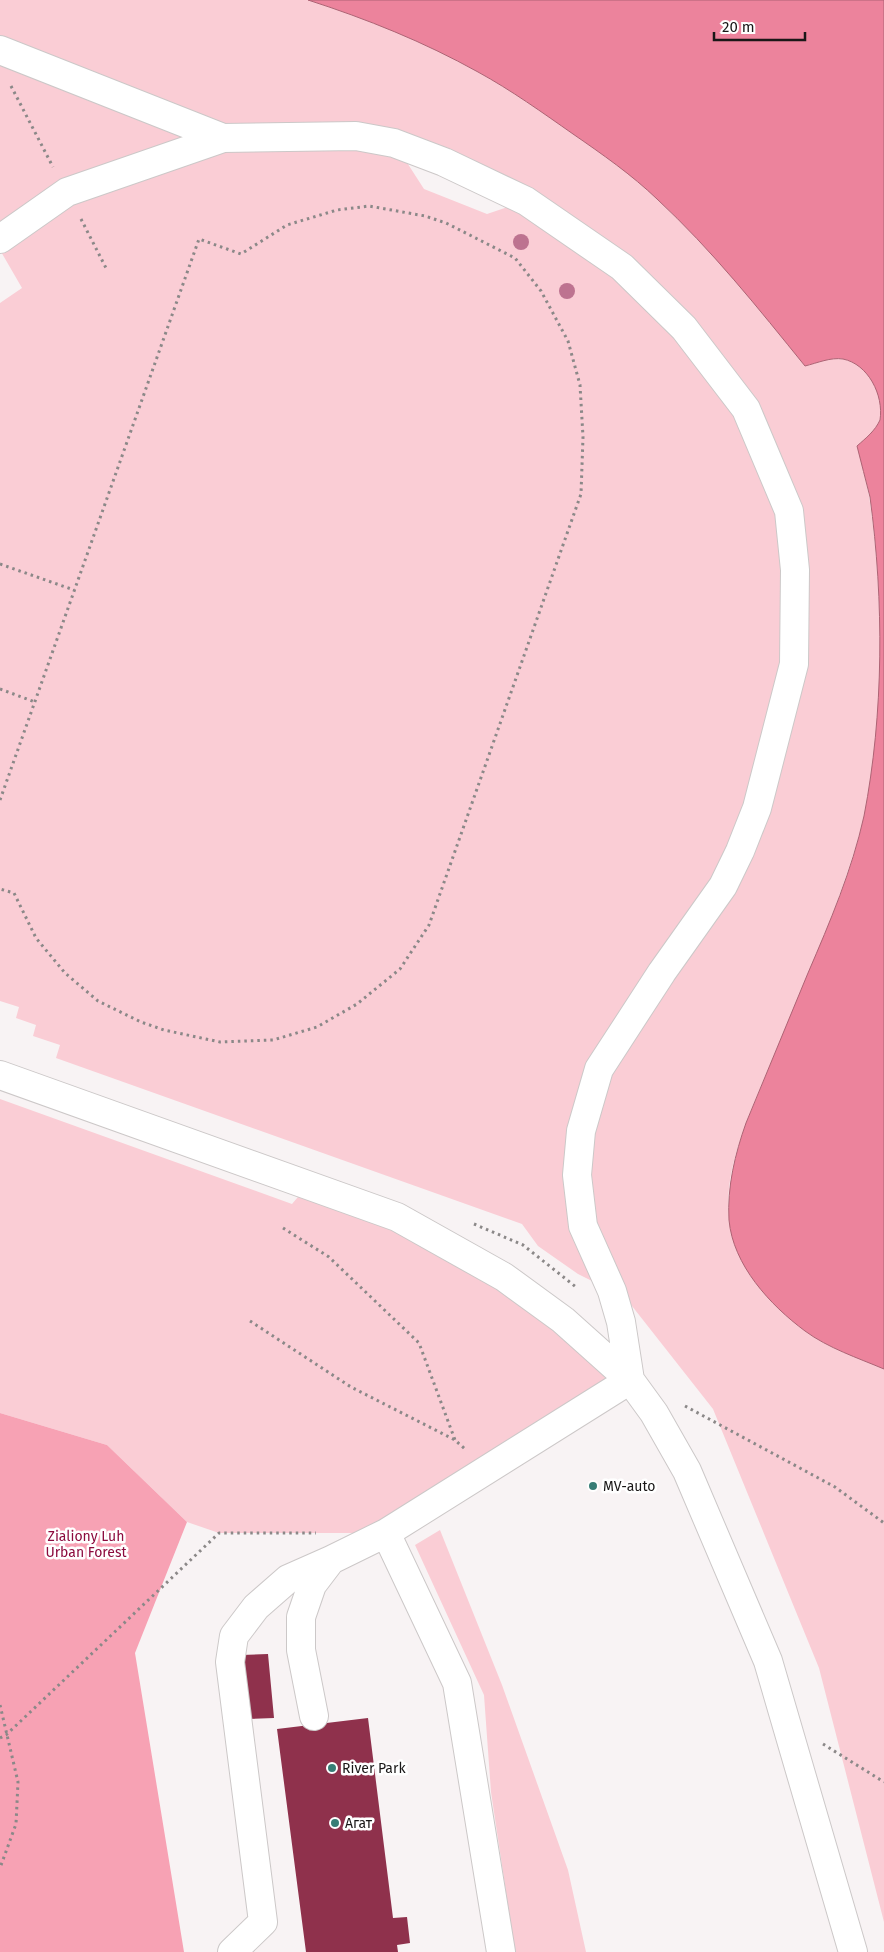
<svg xmlns="http://www.w3.org/2000/svg" width="884" height="1952" font-family="'Fira Sans',sans-serif">
	<style>
		.green { fill: #facdd5; fill-rule: evenodd }
		.forest { fill: #f7a2b4 }
		.water { fill: #ec839c; stroke: #ad6374 }
		.building { fill: #8f314c }
		.lines { fill: none; stroke-linecap: round; stroke-linejoin: round }
		.minor-casing { stroke: #ccc8c8; stroke-width: 30 }
		.path { stroke: #8b8888; stroke-width: 3; stroke-dasharray: 2.5 4; stroke-linecap: butt }
		.minor { stroke: #fff; stroke-width: 28 }
		.tree { fill: #bd7390 }
		.poi-dot { fill: #377d76; stroke: #fff; stroke-width: 2 }
		.labels { text-anchor: middle; dominant-baseline: central; stroke-width: 5; stroke-linejoin: round; paint-order: stroke }
		.poi-label { font-size: 14px; fill: #191717; stroke: #fff; text-anchor: start }
		.park-label { font-size: 14px; fill: #8c0b3e; stroke: #fff }
	</style>
	<rect width="100%" height="100%" fill="#f8f3f4"/>
	<path class="green" d="M0,0H308C367,19 424,42 478,72C511,90 543,113 573,134C602,154 632,175 657,199C712,249 758,308 805,366C817,363 831,357 843,359C868,364 884,395 880,420C875,431 866,438 857,446C861,462 866,479 869,496C884,595 884,721 864,819C854,855 841,891 828,927C810,973 790,1019 771,1065C751,1114 721,1169 730,1223C737,1267 770,1305 805,1331C828,1348 857,1358 884,1369V1922L819,1668L713,1409L632,1306L612,1291L578,1274L538,1246L522,1224L56,1058L60,1045L33,1036L36,1025L16,1018L19,1007L0,1001V303L22,288L0,250ZM395,144L526,201L487,214L424,189Z
		M0,1099L292,1204L309,1184L397,1217L630,1380L386,1533H219L187,1522L107,1445L0,1413Z
		M440,1530L502,1685L568,1870L586,1952H515L491,1792L484,1695L415,1545Z"/>
	<path class="forest" d="M0,1413L107,1445L187,1522L135,1653L184,1952H0Z"/>
	<path class="water" d="M308,0H884V1369C858,1358 828,1348 805,1331C770,1305 733,1265 729,1220C727,1187 735,1154 746,1123C767,1073 787,1023 808,973C830,922 852,870 864,816C884,713 884,601 870,497C866,480 861,463 857,446C866,438 875,431 880,420C884,395 868,364 843,359C831,357 817,363 805,366C758,308 712,250 657,199C632,175 602,154 573,134C543,113 511,90 478,72C424,42 367,19 308,0Z"/>
	<path class="building" d="M268,1654L274,1718L247,1719L241,1655Z
		M368,1718L393,1918L407,1917L410,1943L397,1945L398,1952H306L277,1729Z"/>
	<g class="lines">
		<defs>
			<path id="minor" d="M0,50L223,138
				M0,239L67,192L223,138L356,136L394,143L444,162L526,201L622,267L684,328L746,409L789,511L795,570L794,664L757,808L740,851L723,886L662,972L599,1069L581,1131L577,1175L583,1226L612,1291L621,1322L630,1380
				M0,1075L397,1217L504,1277L563,1320L630,1380L654,1413L687,1471L768,1661L853,1952
				M314,1716L301,1650V1617L312,1585L331,1560L386,1533
				M232,1952L263,1922L230,1662L234,1636L256,1607L288,1579L331,1560
				M501,1952L457,1683L386,1533L630,1380"/>
		</defs>
		<use href="#minor" class="minor-casing"/>
		<path class="path" d="M11,86L53,167
			M81,219L106,268
			M0,564L74,590
			M0,689L35,702
			M0,800L199,239L241,254L287,225L337,210L369,206L425,216L446,223L515,258L541,291L568,341L580,385L583,437L581,494L429,925L400,969L357,1004L317,1027L273,1040L220,1042L164,1030L141,1022L98,1001L65,973L36,938L14,893L0,889
			M474,1224L523,1245L576,1287
			M283,1228L329,1257L419,1343L455,1440
			M250,1321L351,1387L455,1440L465,1449
			M685,1406L835,1487L884,1523
			M0,1705L18,1782L16,1824L0,1868
			M0,1738L6,1735L219,1533H316
			M823,1744L884,1782"/>
		<use href="#minor" class="minor"/>
	</g>
	<g class="tree">
		<circle cx="521" cy="242" r="8"/>
		<circle cx="567" cy="291" r="8"/>
	</g>
	<g class="poi-dot">
		<circle cx="593" cy="1486" r="5"/>
		<circle cx="332" cy="1768" r="5"/>
		<circle cx="335" cy="1823" r="5"/>
	</g>
	<g class="labels">
		<g class="poi-label">
			<text x="603" y="1486">MV-auto</text>
			<text x="342" y="1768">River Park</text>
			<text x="345" y="1823">Агат</text>
		</g>
		<g class="park-label">
			<text x="86" y="1536">Zialiony Luh<tspan x="86" dy="16">Urban Forest</tspan></text>
		</g>
	</g>
	<path d="M714 32v8h91v-8" fill="none" stroke="#191717" stroke-width="2.5"/>
	<text x="722" y="32" font-size="15" fill="#191717" stroke="#ffffff" stroke-width="4" paint-order="stroke">20 m</text>
</svg>
